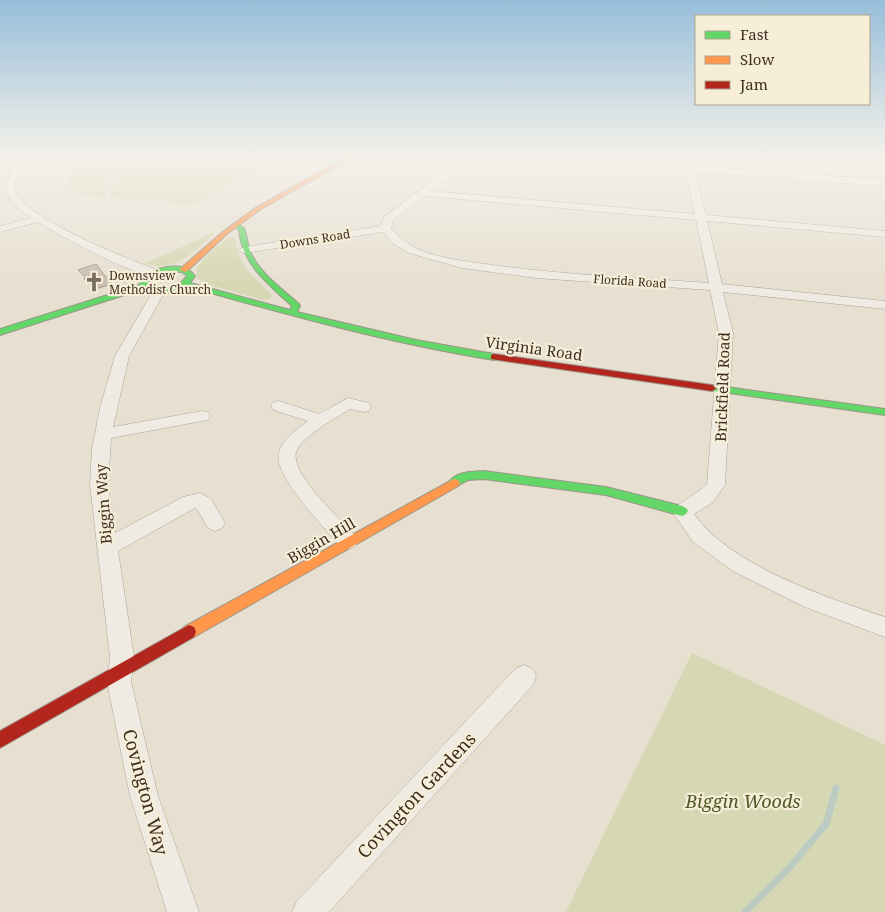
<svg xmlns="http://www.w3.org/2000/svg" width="885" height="912" font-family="'Noto Serif',serif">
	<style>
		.green { fill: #d6d7b3 }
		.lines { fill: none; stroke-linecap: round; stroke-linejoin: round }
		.stream { stroke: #bcccc2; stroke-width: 7 }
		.building { fill: #cbbfb2; stroke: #a89c90 }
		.street-casing { stroke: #ada599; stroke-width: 1 }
		.fast-casing { stroke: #9c958a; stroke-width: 2 }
		.slow-casing { stroke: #9c958a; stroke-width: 2 }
		.jam-casing { stroke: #9c958a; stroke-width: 2 }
		.street { fill: #efebe3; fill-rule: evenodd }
		.fast { fill: #63d668; fill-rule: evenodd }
		.slow { fill: #ff974d; fill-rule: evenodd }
		.jam { fill: #b3261e; fill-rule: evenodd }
		.labels { text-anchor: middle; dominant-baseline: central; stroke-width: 4.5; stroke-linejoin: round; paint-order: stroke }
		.far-street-label { font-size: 12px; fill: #3d2e20; stroke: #f7eed8 }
		.far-poi-label { font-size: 12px; fill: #3d2e20; stroke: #f7eed8; text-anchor: start }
		.street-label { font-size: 15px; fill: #3d2e20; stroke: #f7eed8 }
		.near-street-label { font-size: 18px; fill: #3d2e20; stroke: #f7eed8 }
		.near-park-label { font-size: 18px; font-style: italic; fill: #4d5a26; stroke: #f7eed8 }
	</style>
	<rect width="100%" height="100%" fill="#e7e0d1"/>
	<path class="green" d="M80,158H118L104,198L77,193L65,185Z
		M121,158H284L188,206L169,201L108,197Z
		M213,233H215C196,249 174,275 146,263Z
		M229,237L235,238C237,264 254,278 272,295L271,298L266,301L207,284L197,278C193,261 218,247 229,237Z
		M692,653L885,745V912H566Z"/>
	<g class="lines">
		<path class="stream" d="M745,912L790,867L826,824L836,788"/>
	</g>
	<path class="building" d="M96,264L105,276L113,284L95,289L84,279L85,277L78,270Z"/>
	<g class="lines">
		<defs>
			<path id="street" d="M18,158H26C21,167 13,179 15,190C21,217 132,261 158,270L160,273L158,276C140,280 57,234 38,222L0,232V226L31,218C1,197 1,189 18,158Z
				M463,158H472L431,191L695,214L686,171L544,161L540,158H576L685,166L684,158H692L694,166L885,180V186L695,172L706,215L885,231V237L707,221L722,284L885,301V309L723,292L733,333L725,485L712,503L694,514C729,565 828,598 885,617V637L805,607L733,571L693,542L672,511C677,503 697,495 707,484L719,333L710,290L536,278L462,268L409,253L392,243L383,232L244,253L238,250L244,247L381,226L384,217ZM424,196L696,220L709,283C639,278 569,275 500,266C473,262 443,260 418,249C407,244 399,237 391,228L393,220Z
				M159,287L165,291L129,356L113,427L202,411L208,412L210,416L208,420L202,421L111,438L108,485L115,533L183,497L200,493L211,499L225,523L222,528L215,531L208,528L197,509L195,508L118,551L134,657L131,682L158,796L199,912H167L130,796L107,682L110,657L90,485L92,449L100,408L115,356L153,291Z
				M348,398L369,403L371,407L369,411L363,412L350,409C337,417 301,437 296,452C290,474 341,520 355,535L358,541L355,547L348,549L341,547C326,529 272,475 279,452C283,438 298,429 308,421L273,410L271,406L273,402L279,401L319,414Z
				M524,665L533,669L536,677L533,685L329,912H292L297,901L515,669Z"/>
			<path id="fast" d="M234,224H238L244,228C247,235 247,243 250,251C259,273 282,289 299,304L300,306L297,312L416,340L494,354L499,357L494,360C389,343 288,315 186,286C172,295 157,295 143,289L0,335V329L139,285C145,269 171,263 186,268C189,269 192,273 195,276L190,283L290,310L292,306C268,284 242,264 239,230L234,226ZM168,271L182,272L187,276C177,289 162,291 147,285L151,278Z
				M712,385L885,409V415L708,390L707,388L708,386Z
				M484,471L606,487L682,506L686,508L688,511L686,514L682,516L606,495L484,479L468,480L454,487L450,486L448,483C457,471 471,472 484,471Z"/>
			<path id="slow" d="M345,158H352L261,209L228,233L186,272L179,270L224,231L257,207Z
				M454,479L458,480L460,483L458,486L194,637L189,639L184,637L182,632L184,627Z"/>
			<path id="jam" d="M494,354L712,385L717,388L712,391L491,359V355Z
				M189,625L194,627L196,632L194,637L0,748V731Z"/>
		</defs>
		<use href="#street" class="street-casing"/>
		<use href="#fast" class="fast-casing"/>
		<use href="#slow" class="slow-casing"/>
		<use href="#jam" class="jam-casing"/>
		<use href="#street" class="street"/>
		<use href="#fast" class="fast"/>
		<use href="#slow" class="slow"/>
		<use href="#jam" class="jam"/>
	</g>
	<linearGradient id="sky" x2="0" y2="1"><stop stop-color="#96bed9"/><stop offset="0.55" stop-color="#f4f1ea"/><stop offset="1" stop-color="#f4f1ea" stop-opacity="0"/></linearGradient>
	<rect width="885" height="285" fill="url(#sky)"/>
	<defs>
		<symbol id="church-bare" viewBox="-9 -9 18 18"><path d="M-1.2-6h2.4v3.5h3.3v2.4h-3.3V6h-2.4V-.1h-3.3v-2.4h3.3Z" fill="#786c5e" stroke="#f7eed8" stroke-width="2.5" paint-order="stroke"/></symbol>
	</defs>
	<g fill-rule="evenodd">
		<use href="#church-bare" x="80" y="268" width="28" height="28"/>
	</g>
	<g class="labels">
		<g class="far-street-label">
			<text transform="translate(315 239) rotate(-9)">Downs Road</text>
			<text transform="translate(630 281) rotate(4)">Florida Road</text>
		</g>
		<g class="far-poi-label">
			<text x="109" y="275">Downsview<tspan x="109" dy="14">Methodist Church</tspan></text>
		</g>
		<g class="street-label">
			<text transform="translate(534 348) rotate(8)">Virginia Road</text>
			<text transform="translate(722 387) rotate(-88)">Brickfield Road</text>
			<text transform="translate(103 504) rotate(-94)">Biggin Way</text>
			<text transform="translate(321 540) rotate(-30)">Biggin Hill</text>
		</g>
		<g class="near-street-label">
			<text transform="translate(146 792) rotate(75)">Covington Way</text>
			<text transform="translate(416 795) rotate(-47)">Covington Gardens</text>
		</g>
		<g class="near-park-label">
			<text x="743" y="801">Biggin Woods</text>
		</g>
	</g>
	<rect x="695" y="15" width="175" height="90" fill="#f7eed8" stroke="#ada18e"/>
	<rect x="705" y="31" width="25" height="8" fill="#63d668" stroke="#ada18e"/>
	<text x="740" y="40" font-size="15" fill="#3d2e20">Fast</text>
	<rect x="705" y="56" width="25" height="8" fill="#ff974d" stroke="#ada18e"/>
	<text x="740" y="65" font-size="15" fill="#3d2e20">Slow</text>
	<rect x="705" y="81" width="25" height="8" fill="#b3261e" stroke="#ada18e"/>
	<text x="740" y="90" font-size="15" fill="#3d2e20">Jam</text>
</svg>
